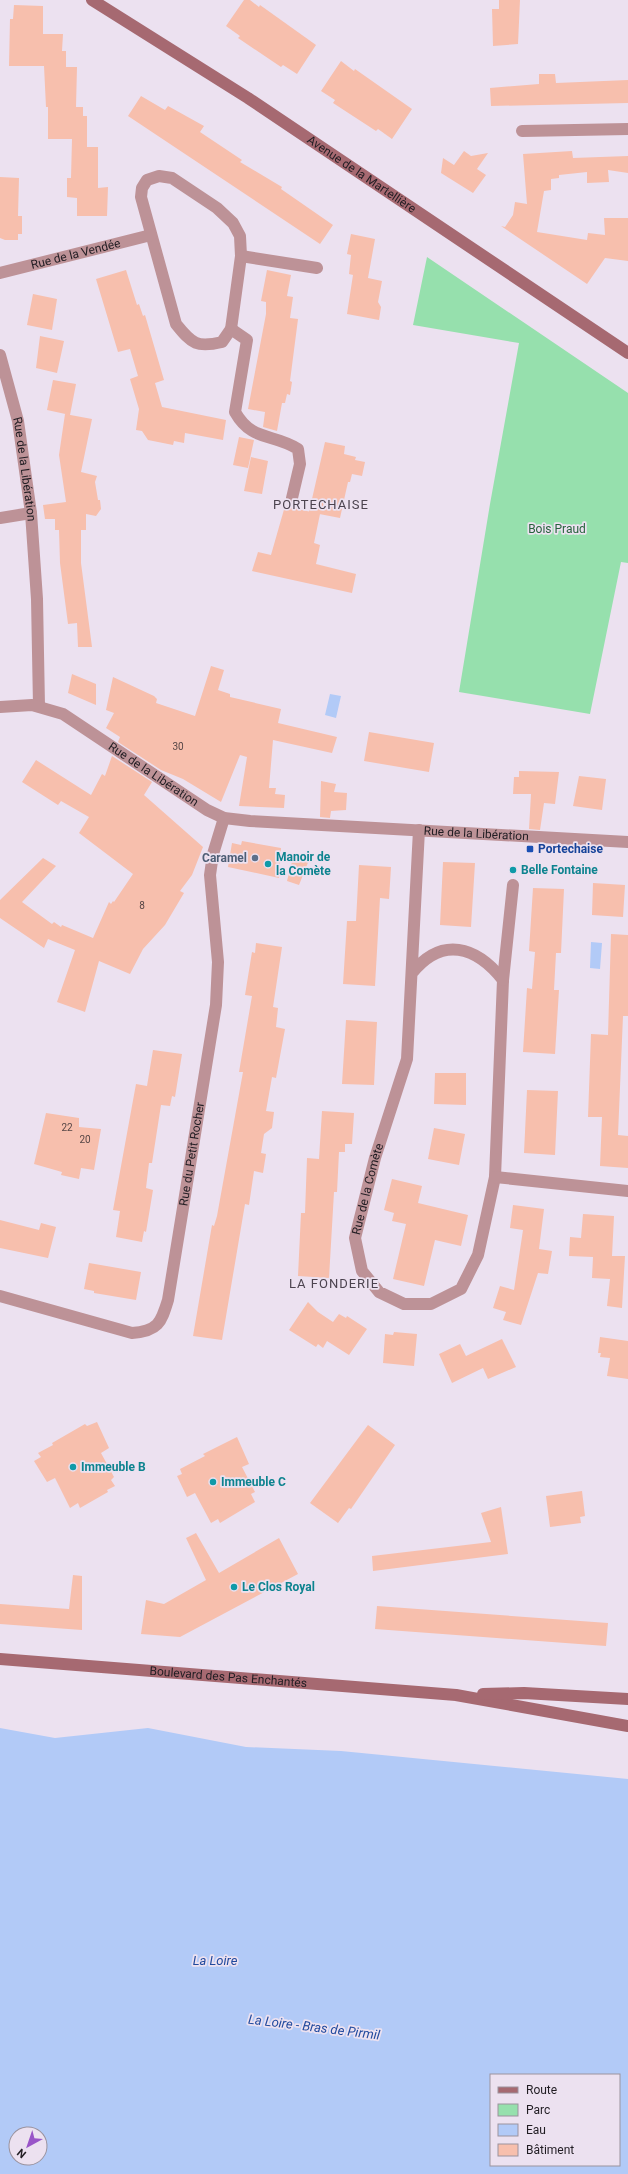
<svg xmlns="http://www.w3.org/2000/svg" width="628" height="2174" font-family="Roboto,sans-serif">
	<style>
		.green { fill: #96e0ad }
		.water { fill: #b2caf7; fill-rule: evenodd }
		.building { fill: #f7bfad }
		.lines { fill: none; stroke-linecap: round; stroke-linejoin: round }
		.street { stroke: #bd9297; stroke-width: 12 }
		.secondary { stroke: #a66971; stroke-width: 12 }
		.transit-dot { fill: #1a4fb4; stroke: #ece1f0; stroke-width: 1.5 }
		.service-dot { fill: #5c6f8a; stroke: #ece1f0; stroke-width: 1.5 }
		.culture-dot { fill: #0f9aa8; stroke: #ece1f0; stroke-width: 1.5 }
		.labels { text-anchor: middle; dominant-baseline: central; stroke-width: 3.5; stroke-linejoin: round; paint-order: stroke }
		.number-label { font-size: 10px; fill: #564646 }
		.street-label { font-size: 12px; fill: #211d23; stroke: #ece1f0 }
		.park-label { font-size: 12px; fill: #27623d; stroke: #ece1f0 }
		.transit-label { font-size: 12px; font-weight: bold; fill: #164399; stroke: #ece1f0; text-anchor: start }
		.culture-label { font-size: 12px; font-weight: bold; fill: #0d838f; stroke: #ece1f0; text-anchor: start }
		.service-label { font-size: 12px; font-weight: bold; fill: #4e5e75; stroke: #ece1f0; text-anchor: end }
		.neighbourhood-label { font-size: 13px; letter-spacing: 1px; fill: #4c434f; stroke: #ece1f0 }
		.water-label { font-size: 13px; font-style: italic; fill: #214a9e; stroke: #ece1f0 }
	</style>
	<rect width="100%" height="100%" fill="#ece1f0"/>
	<path class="green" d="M427,257L628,393V563L621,562L590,714L459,692L490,504L519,343L413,325Z"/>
	<path class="water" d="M330,694L341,696L336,718L325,715Z
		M591,942L602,943L600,969L590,968Z
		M0,1728L55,1738L148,1728L246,1747L341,1751L628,1779V2174H0ZM491,2075H619V2165H491ZM16,2134H40V2158H16Z"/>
	<path class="building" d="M244,0H250L259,7L260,5L316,45L297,74L283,65L281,67L238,38L240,36L226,26Z
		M499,0H520L518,44L493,46L492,9H499Z
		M14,5L43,6V34H63L62,51H66V67H77L76,107H83V116H87V147H98V188L108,187L107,216H77V198L67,197V178H71L72,139H48V107H46L44,66H9L10,19H13Z
		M341,61L354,71L355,69L412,109L392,139L378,129L376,131L333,103L335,100L321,91Z
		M539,74H555L556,83L628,80V103L491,106L490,88L539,84Z
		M141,96L165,110L168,106L204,126L200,132L242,160L240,162L282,187L281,189L333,225L320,244L128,116Z
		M464,151L471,156L488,153L477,169L486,175L473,193L441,173L443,158L454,165Z
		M572,151L573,158L628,156V173L608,170L609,182L587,183V172L559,175V178L551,179V190L544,191L537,232L587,240L588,233L605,235L604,218H628V261L605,258L587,284L501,226L505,227L513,215L515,202L527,204L523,154Z
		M0,177L19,178L18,216H22V234H18V240H5L0,238Z
		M351,234L375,239L368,278L382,281L378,302L381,307L379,320L347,314L353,275L349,274L351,255L347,254Z
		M126,270L137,305L139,304L143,316L145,315L164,380L155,383L162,407L226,420L223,440L185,433L184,443L174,441L173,445L148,440L142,431L136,430L139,409L130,379L138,376L130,349L118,352L96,279Z
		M267,270L291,275L287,296L293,297L290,318L298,319L290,381L292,382L290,395L287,394L285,403H282L277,431L263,427L265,412L248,409L266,314V302L261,301Z
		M33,294L57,299L52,330L27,325Z
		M40,336L64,341L57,373L36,368Z
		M53,380L76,384L70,415L47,410Z
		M65,414L92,419L81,472L97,476L95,482L98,500H100L101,509L96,516L86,514V530H81V563L92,647H78L77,623L68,624L60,563L59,530H55V519H45L43,505L66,502L59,455Z
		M239,437L254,440L248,468L233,465Z
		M325,442L345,446L344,454L356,457L355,460L365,462L362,476L352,474L350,482H348L340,518L309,512Z
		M251,457L268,461L262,494L244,491Z
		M285,506L320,514L314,543L320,545L316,564L356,574L352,593L252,571L258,552L271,555Z
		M211,666L224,670L218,690L230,694V697L281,709L278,723L337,737L332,753L273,740L269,788H276L275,794L285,795L284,808L239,806L247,757L240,755L221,802L183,779L161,770L118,742L120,737L106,728L114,713L106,710L113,677L154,696L157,699L156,703L195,716Z
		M72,674L96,684V705L68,693Z
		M369,732L434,743L429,772L364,761Z
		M112,756L152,782L144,795L203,847L192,875L180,891L184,893L165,925L143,949L130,974L99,961L85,1012L57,1002L75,950L48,939L44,948L0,918V900L43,858L56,866L22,902L52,924L54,922L61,927L62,925L93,938L109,902L111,904L113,901L114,902L133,874L79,833L89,817L61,801L58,805L22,782L36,760L91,795L102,774L105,776Z
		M519,771L559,772L555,804L544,803L540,830L529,829L531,794H513L514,777H519Z
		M579,776L606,779L602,810L573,806Z
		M321,781L336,784L334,792L347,793L346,810L331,811L330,818L320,817Z
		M242,841L281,848L279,878L228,867L232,843L241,845Z
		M294,854L309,860L299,885L287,881Z
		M443,862L475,863L471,927L440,925Z
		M359,865L391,867L389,899L380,898L375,986L343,984L347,921H356Z
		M593,883L625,885L623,917L592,915Z
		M533,888L564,889L561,953H556L554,990H559L555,1054L523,1052L527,988L532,989L535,952L529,951Z
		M611,934L628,935V1016H623L618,1135L628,1136V1168L600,1166L602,1117H588L591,1034L608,1035Z
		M256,943L282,947L273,1007L278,1008L276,1027L285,1029L276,1078L272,1077L266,1111L274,1112L272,1128L264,1134L261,1153L266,1154L263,1173L254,1171L249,1205L245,1204L222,1340L193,1336L212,1225L214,1226L217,1216L243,1072H239L252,996L245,995L252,952L255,953Z
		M346,1020L377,1022L374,1085L342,1084Z
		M153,1050L182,1054L175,1097L172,1096L170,1106L161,1105L152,1163H149L146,1188L153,1190L146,1232L144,1231L142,1242L116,1237L120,1211L113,1210L136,1084L147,1086Z
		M435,1073H466V1105L434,1104Z
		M527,1090L558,1091L555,1155L524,1153Z
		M322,1111L354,1113L352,1144H345V1152H339L337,1192H334L329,1278L298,1276L301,1213H305L307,1158L319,1159Z
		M46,1113L79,1118V1127L101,1129L94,1170L81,1168L79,1179L61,1175L62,1172L34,1164Z
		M434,1128L465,1134L459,1165L428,1159Z
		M392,1179L422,1186L418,1203L468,1215L461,1246L435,1240L424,1286L393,1279L406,1224L392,1221L394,1213L384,1210Z
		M513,1205L544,1209L539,1249L552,1251L548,1274L538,1273L521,1325L503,1320L506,1312L493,1308L500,1286L514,1290L523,1230L510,1228Z
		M583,1214L614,1216L612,1256H625L622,1308L607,1306L610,1279L592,1278L593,1257L569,1256L570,1237L581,1238Z
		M0,1220L39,1230L41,1223L56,1227L48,1258L0,1248Z
		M89,1263L141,1272L136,1300L94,1293V1291L84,1289Z
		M308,1302L318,1312L333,1322L339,1314L346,1318L347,1316L367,1329L349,1355L327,1341L323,1348L318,1344L316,1347L289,1330Z
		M394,1332L417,1334L414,1366L383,1363L385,1334L393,1335Z
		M600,1337L628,1341V1379L607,1376L610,1358L600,1357L601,1353H598Z
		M502,1339L516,1367L488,1379L483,1368L452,1383L439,1354L460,1344L466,1356Z
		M97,1422L109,1448L101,1453L114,1477L111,1480L115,1486L107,1490L108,1492L80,1508L78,1503L70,1508L55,1478L47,1482L34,1461L41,1457L38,1453L53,1445L52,1443L85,1424L87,1426Z
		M368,1425L395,1445L351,1509L349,1508L338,1523L310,1503Z
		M237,1437L249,1464L242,1467L255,1492L251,1494L255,1502L220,1523L218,1519L211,1523L195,1493L187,1497L177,1476L182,1474L180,1469L205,1456L203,1454Z
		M582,1491L585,1516L580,1517L581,1523L550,1527L546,1496Z
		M501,1507L508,1554L373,1571L372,1556L491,1542L481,1513Z
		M196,1533L219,1573L279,1538L298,1574L180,1637L141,1634L146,1600L164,1604L206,1580L186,1538Z
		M73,1575L82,1576V1630L0,1624V1604L69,1609Z
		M377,1606L608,1623L606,1646L375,1629Z"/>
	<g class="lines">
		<g class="street">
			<path d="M522,131L628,129"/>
			<path d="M159,176L172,178L217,208L233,223L240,236L241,256L231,329L222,342C197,348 192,344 176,324L141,197L142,188L147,180Z"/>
			<path d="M241,256L317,268"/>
			<path id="s1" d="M0,273L151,235"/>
			<path d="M231,329L247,340L235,412C252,442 273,433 298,449L300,464L292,498"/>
			<path id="s2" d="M0,355L18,421L31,513L37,599L39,706"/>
			<path d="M0,518L31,513"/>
			<path id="s3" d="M0,707L32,705L63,714L207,810L224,818L250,821L628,842"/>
			<path id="s4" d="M412,973C442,936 476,946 503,980L495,1177L478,1255L461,1289L431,1304H404L379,1292L362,1271L355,1238L375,1158L407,1059L419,830"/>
			<path d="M503,980L513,885"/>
			<path d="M495,1177L628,1191"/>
			<path id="s5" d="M0,1296L132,1333C158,1331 161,1323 168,1300L216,1005L218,962L210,875L213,854L224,818"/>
		</g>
		<g class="secondary">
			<path id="s6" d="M92,0L248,98L628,353"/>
			<path id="s7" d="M0,1659L456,1695L628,1726"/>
			<path d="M483,1694L524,1693L628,1699"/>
		</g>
	</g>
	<rect class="transit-dot" x="526" y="845" width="8" height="8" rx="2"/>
	<circle class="service-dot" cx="255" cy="858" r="4"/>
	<g class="culture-dot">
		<circle cx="268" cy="864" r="4"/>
		<circle cx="513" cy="870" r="4"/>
		<circle cx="73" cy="1467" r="4"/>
		<circle cx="213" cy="1482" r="4"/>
		<circle cx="234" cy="1587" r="4"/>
	</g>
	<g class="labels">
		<g class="number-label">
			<text x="178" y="746">30</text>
			<text x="142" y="905">8</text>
			<text x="67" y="1127">22</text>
			<text x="85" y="1139">20</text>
		</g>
		<g class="street-label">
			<text stroke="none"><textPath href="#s6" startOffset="321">Avenue de la Martellière</textPath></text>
			<text stroke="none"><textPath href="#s1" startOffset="78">Rue de la Vendée</textPath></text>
			<text stroke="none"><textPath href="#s2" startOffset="117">Rue de la Libération</textPath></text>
			<text stroke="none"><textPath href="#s3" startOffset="173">Rue de la Libération</textPath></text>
			<text stroke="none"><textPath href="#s3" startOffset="509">Rue de la Libération</textPath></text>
			<text stroke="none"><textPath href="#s5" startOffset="339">Rue du Petit Rocher</textPath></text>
			<text stroke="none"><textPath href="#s4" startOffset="624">Rue de la Comète</textPath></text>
			<text stroke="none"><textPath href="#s7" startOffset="229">Boulevard des Pas Enchantés</textPath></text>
		</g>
		<g class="park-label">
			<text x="557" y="529">Bois Praud</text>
		</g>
		<g class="transit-label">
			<text x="538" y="849">Portechaise</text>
		</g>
		<g class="culture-label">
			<text x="276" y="857">Manoir de<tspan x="276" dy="14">la Comète</tspan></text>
			<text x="521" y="870">Belle Fontaine</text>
			<text x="81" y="1467">Immeuble B</text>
			<text x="221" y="1482">Immeuble C</text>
			<text x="242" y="1587">Le Clos Royal</text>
		</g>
		<g class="service-label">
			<text x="247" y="858">Caramel</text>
		</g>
		<g class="neighbourhood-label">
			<text x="321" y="504">PORTECHAISE</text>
			<text x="334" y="1283">LA FONDERIE</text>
		</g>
		<g class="water-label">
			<text x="215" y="1960">La Loire</text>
			<text transform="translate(314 2027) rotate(7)">La Loire - Bras de Pirmil</text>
		</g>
	</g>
	<rect x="490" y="2074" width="130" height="92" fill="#ece1f0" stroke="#9b939e"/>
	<rect x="498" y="2087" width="20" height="6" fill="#a66971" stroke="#9b939e"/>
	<text x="526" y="2094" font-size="12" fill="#211d23">Route</text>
	<rect x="498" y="2104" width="20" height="12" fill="#96e0ad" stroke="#9b939e"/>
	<text x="526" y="2114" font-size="12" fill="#211d23">Parc</text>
	<rect x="498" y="2124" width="20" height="12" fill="#b2caf7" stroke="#9b939e"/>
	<text x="526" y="2134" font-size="12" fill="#211d23">Eau</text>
	<rect x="498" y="2144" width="20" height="12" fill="#f7bfad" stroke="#9b939e"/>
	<text x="526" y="2154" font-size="12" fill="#211d23">Bâtiment</text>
	<g transform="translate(28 2146) rotate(220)"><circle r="19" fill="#ece1f0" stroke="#9b939e"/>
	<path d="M0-3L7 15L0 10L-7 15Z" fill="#9954c8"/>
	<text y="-6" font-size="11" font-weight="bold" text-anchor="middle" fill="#211d23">N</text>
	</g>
</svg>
